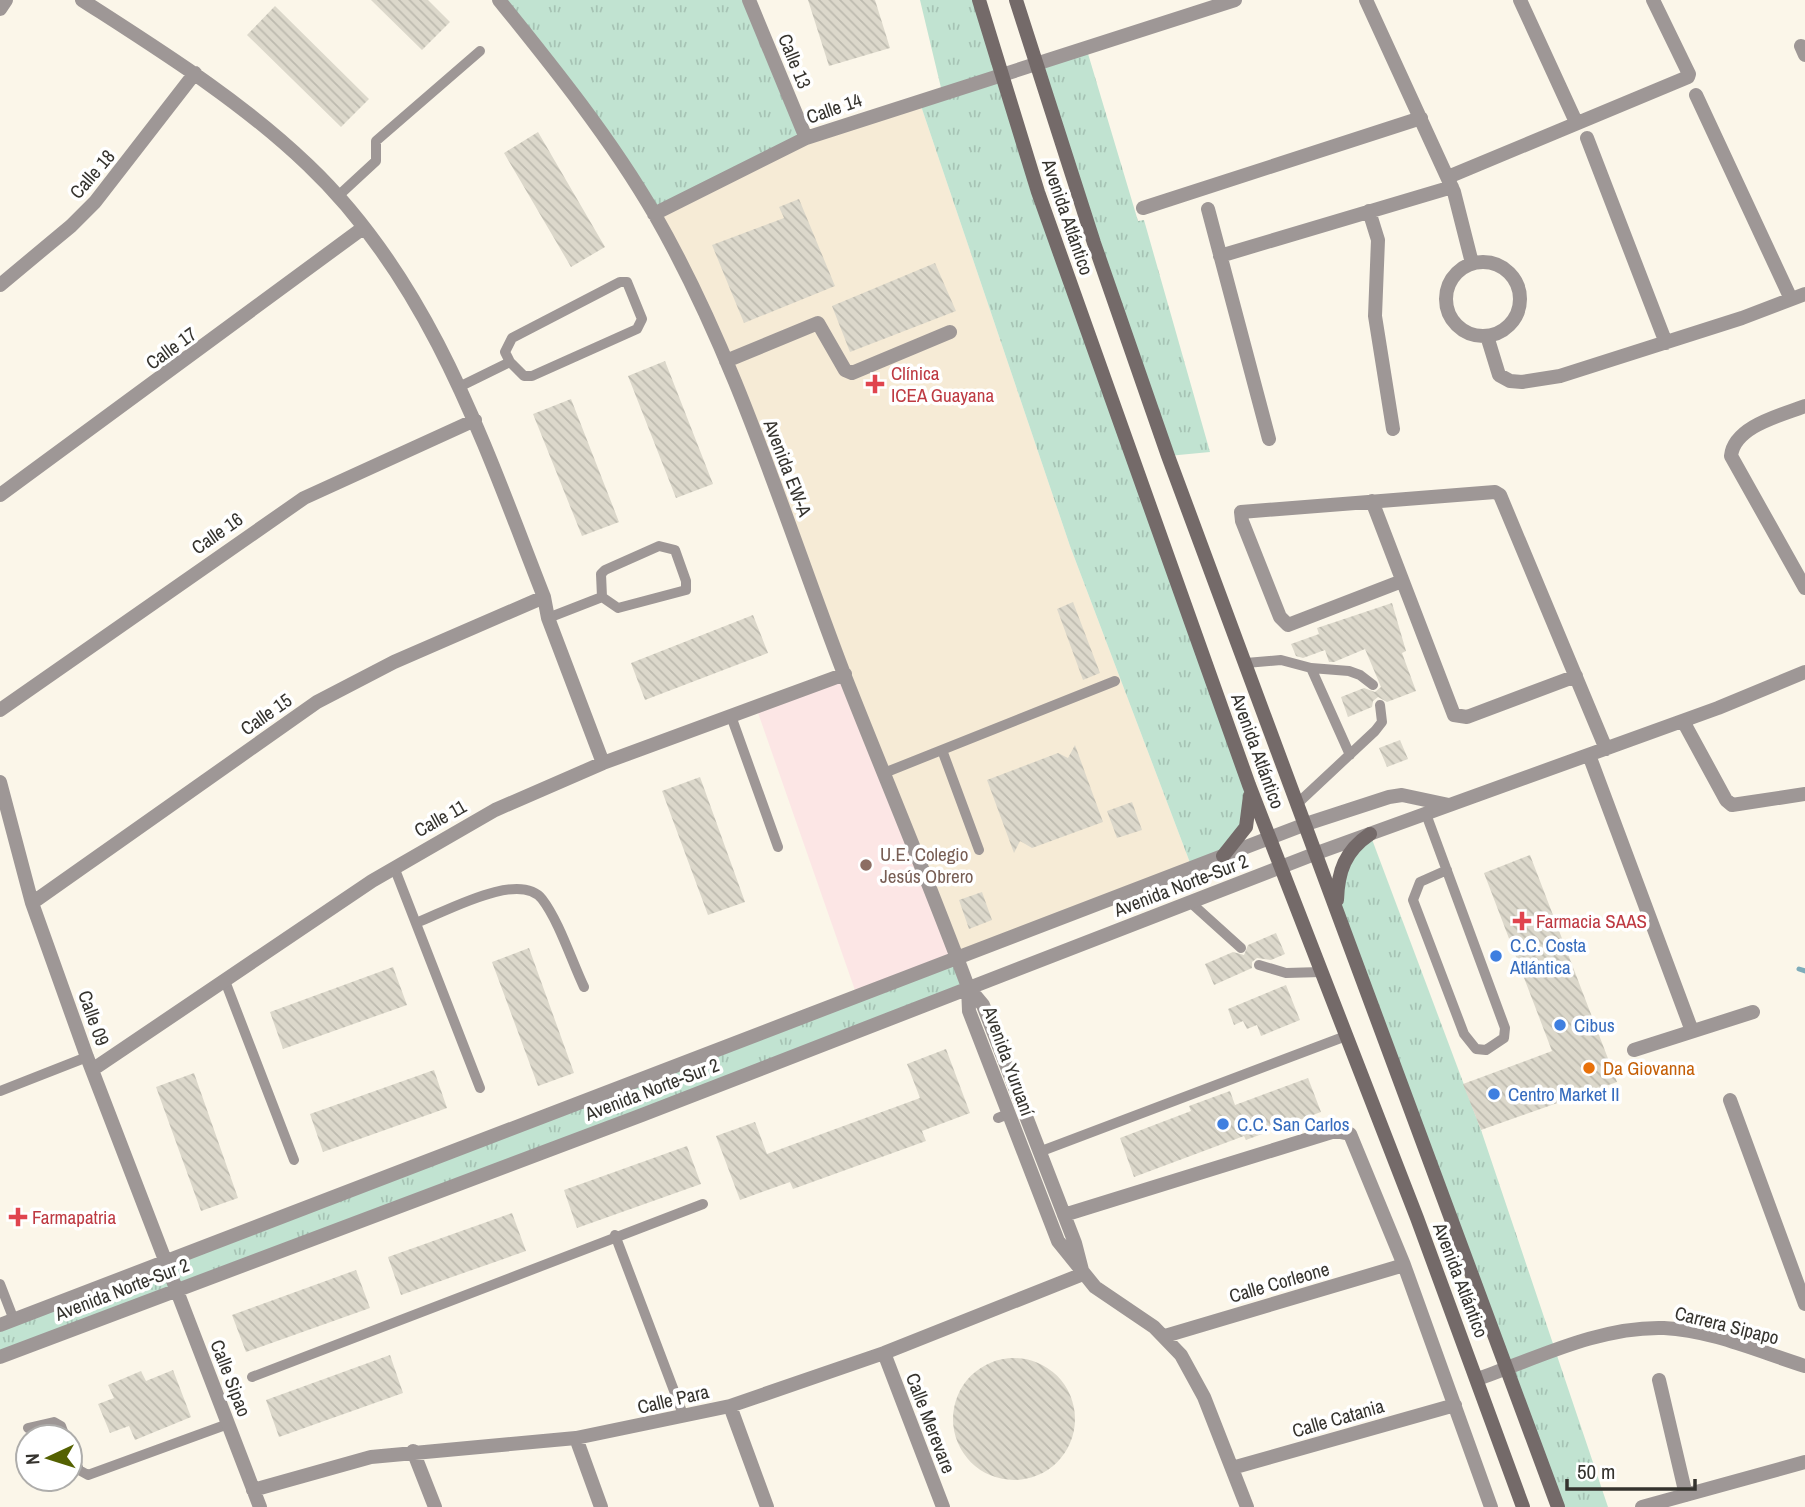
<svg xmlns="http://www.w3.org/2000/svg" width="1805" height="1507" font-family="'Archivo Narrow',sans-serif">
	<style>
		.education { fill: #fce6e5 }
		.medical { fill: #f6ebd6 }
		.grass { fill: url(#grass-tufts) }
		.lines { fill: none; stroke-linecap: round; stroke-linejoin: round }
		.stream { stroke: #7eacba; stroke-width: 5 }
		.building { fill: url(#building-back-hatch) }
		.service { stroke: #9e9796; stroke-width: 10 }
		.minor { stroke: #9e9796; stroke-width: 14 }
		.secondary { stroke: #746a69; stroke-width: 14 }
		.health-dot { fill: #e0444e; stroke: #fff; stroke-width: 2.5 }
		.education-dot { fill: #8d6e63; stroke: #fff; stroke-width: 2.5 }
		.shop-dot { fill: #3f7fe0; stroke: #fff; stroke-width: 2.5 }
		.food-dot { fill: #e8710a; stroke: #fff; stroke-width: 2.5 }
		.labels { text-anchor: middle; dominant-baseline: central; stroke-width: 7; stroke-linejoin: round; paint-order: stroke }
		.street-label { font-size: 19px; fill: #35332e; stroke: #fff }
		.health-label { font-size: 19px; fill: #be3a42; stroke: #fff; text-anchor: start }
		.education-label { font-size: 19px; fill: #785e54; stroke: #fff; text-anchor: start }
		.shop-label { font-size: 19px; fill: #366cbe; stroke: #fff; text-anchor: start }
		.food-label { font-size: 19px; fill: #c56008; stroke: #fff; text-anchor: start }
	</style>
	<defs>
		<pattern id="grass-tufts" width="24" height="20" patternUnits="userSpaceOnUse" patternTransform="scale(1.75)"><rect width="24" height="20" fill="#c1e3d1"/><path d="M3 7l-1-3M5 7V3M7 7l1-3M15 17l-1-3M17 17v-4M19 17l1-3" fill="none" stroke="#a6c3b4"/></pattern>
		<pattern id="building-back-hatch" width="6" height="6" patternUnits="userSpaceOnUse" patternTransform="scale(1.75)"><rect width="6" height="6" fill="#dcd8cb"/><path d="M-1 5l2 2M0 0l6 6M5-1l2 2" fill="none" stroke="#bdbaaf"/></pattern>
	</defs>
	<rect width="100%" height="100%" fill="#fbf6e9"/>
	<path class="education" d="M845,674L957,957L857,996L756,707Z"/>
	<path class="medical" d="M919,100L1070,546L1192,868L957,957L744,406L654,214L806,138Z"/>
	<path class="grass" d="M499,0H749L806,138L654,214Z
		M920,0H979L1249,785L1238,842L1192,868L1070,546L919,100L942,92Z
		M1086,47L1138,221L1144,220L1210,452L1168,456L1035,62Z
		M1370,834L1481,1130L1608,1507H1558L1336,905L1337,884Z
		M957,957L968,987L0,1357V1325Z"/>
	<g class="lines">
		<path class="stream" d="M1799,969L1805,971"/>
	</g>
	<path class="building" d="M371,0H428L450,22L422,50Z
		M808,0H875L890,48L829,66Z
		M275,6L369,99L341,127L247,35Z
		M538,132L605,247L571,267L504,153Z
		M799,199L835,286L744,323L712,245L784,218L779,207Z
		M935,263L956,311L850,352L832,306Z
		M665,361L713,484L676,498L628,376Z
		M571,399L619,522L582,536L533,414Z
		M1073,602L1100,673L1083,680L1057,609Z
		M1392,603L1406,651L1402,653L1416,691L1387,702L1378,697L1373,701L1372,707L1348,717L1341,697L1364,688L1375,692L1381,687L1365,649L1334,662H1329L1325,650L1303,658L1296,656L1291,644L1319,634L1317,628Z
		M753,615L768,653L645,700L631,663Z
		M1400,740L1408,759L1387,767L1379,748Z
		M1075,745L1103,822L1032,848L1020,841L1014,853L987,780L1058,753L1068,758Z
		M700,777L745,902L708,915L662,791Z
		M1132,802L1142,830L1117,838L1107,811Z
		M1530,855L1617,1082L1481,1130L1463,1084L1552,1051L1484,873Z
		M982,892L992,920L969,929L959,900Z
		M1276,933L1285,954L1271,960L1257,958L1252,962V968L1214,985L1205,964L1233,952L1244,955L1248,945Z
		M529,948L574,1073L538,1086L492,962Z
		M393,967L407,1005L283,1049L270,1012Z
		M1286,985L1300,1020L1261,1036L1257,1025L1247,1029L1243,1021L1234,1025L1228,1009Z
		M946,1049L970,1113L922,1131L926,1141L793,1189L790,1182L740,1200L716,1136L755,1122L767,1154L920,1098L907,1064Z
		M434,1070L447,1108L323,1152L310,1114Z
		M194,1073L238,1198L201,1211L156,1087Z
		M1308,1078L1321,1112L1246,1140L1244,1136L1134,1177L1120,1138L1191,1111L1189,1106L1230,1091L1235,1105Z
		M687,1146L701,1184L577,1228L564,1190Z
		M512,1213L526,1251L401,1295L388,1257Z
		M356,1270L370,1308L246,1352L232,1315Z
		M390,1355L403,1393L279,1437L266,1400Z
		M953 1419a61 61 0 1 1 122 0a61 61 0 1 1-122 0Z
		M173,1370L191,1417L135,1440L129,1426L110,1433L98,1404L114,1398L108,1385L141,1371L146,1381Z"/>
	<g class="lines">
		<path class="service" d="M337,197L376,161V141L480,51
			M459,387L510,362L524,376H532L637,329L642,319L627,282H620L512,338L505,352L510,362
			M548,618L602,597L618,608L686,590V581L675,550L659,546L605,570L601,574L602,597
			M1246,663L1281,660L1311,668L1349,671L1360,675L1373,685
			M1311,668L1350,755
			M731,716L778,847
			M942,750L979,850
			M884,773L1115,681
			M1298,803L1375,731L1382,722L1380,705
			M1426,814L1505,1028L1504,1038L1486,1050L1476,1049L1464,1034L1413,900L1420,882L1447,870
			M394,867L480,1088
			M1190,902L1241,948
			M416,923C445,912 519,870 542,899C559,921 572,962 584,987
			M1259,965L1286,973L1321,972
			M225,981L294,1160
			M0,1091L87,1057
			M998,1118L1008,1114
			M1039,1152L1346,1036
			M615,1235L684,1417
			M0,1284L14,1320
			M252,1377L703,1204
			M28,1428L54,1422L61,1426L65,1437
			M70,1448L79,1470L88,1475L228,1424"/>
		<path class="minor" d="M82,0C161,51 240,100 308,165C431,282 484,444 544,597L548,618L603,763
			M499,0C554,68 611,139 655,215C737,358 785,520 844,674C885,778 929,882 968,987L983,1005L1075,1243L1083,1274
			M749,0L806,138
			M1366,0L1454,192L1472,263
			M1520,0L1576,122
			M0,9L6,0
			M1801,46L1805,55
			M1696,95L1791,299
			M1587,138L1666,343
			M1448,177L1688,77L1689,74L1653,0
			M1143,208L1421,118
			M1208,209L1269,439
			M1369,211L1378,240L1375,316L1393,429
			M654,214L806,138L1235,0
			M1220,256L1452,187
			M1446 299a37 37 0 1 1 74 0a37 37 0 1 1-74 0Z
			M0,285L71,226L95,202L195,73
			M1487,336L1499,375L1510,381L1522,382L1560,376L1742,318L1805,294
			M726,361L818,323L845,370L852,373L950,332
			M1805,406C1782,415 1734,426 1731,456L1805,588
			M0,495L363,228
			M1372,501L1454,715L1467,717L1576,676
			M1402,581L1288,625L1280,617L1242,521L1241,512L1495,492L1500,495L1606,749
			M0,710L304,498L475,420
			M1683,721L1726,800L1732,805L1805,794
			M1589,755L1692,1031
			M0,782L32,903L87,1057L260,1507
			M32,903L317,702L394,662L544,597
			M968,987L969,1011L1058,1241L1095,1287L1154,1327L1181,1355L1204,1397L1247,1507
			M1634,1050L1753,1012
			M92,1070L372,881L495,810L603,763L845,674
			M1730,1100L1805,1304
			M1064,1215L1335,1131L1350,1134L1404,1265L1491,1507
			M0,1325L1306,824L1389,797L1402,795L1449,805
			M1165,1336L1404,1265
			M884,1353L943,1507
			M0,1357L642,1115L1317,853L1718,708L1805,672
			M1478,1379C1537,1358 1600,1326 1664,1328C1711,1330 1760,1352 1805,1366
			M1659,1380L1686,1495
			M730,1406L767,1507
			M576,1438L601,1507
			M413,1451L435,1507
			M1232,1468L1455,1405
			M253,1490L371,1457L576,1438L730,1406L884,1353L1083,1274
			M1642,1507L1805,1462"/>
		<path class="secondary" d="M979,0L1038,192L1249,785L1417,1218L1523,1507
			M1016,0L1094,243L1168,456L1558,1507
			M1223,856L1246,827L1250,796
			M1337,900C1338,871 1345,851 1370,834"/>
	</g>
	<g class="health-dot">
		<path d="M871.5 373.5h7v7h7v7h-7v7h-7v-7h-7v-7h7z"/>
		<path d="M1518.5 910.5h7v7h7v7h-7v7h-7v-7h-7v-7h7z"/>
		<path d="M14.5 1206.5h7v7h7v7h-7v7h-7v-7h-7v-7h7z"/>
	</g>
	<circle class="education-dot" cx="866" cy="865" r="7"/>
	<g class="shop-dot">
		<circle cx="1496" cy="956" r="7"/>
		<circle cx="1560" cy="1025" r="7"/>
		<circle cx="1494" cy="1094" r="7"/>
		<circle cx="1223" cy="1124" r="7"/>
	</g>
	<circle class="food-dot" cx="1589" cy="1068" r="7"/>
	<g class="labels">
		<g class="street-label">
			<text transform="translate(795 61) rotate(68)">Calle 13</text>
			<text transform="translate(834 108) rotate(-19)">Calle 14</text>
			<text transform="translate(92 174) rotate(-49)">Calle 18</text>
			<text transform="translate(1068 217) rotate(71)">Avenida Atlántico</text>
			<text transform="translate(171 348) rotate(-36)">Calle 17</text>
			<text transform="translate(788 468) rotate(69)">Avenida EW-A</text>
			<text transform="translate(217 533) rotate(-35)">Calle 16</text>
			<text transform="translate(266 714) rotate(-35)">Calle 15</text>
			<text transform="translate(1258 751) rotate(70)">Avenida Atlántico</text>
			<text transform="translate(440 818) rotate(-29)">Calle 11</text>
			<text transform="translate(1181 885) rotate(-21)">Avenida Norte-Sur 2</text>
			<text transform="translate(94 1018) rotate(70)">Calle 09</text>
			<text transform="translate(1009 1061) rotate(70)">Avenida Yuruaní</text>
			<text transform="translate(652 1089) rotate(-21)">Avenida Norte-Sur 2</text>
			<text transform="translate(1461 1280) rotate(69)">Avenida Atlántico</text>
			<text transform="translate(1279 1282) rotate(-16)">Calle Corleone</text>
			<text transform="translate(122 1289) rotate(-21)">Avenida Norte-Sur 2</text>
			<text transform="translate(1727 1325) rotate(14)">Carrera Sipapo</text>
			<text transform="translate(231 1378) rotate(69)">Calle Sipao</text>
			<text transform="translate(673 1399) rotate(-13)">Calle Para</text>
			<text transform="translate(1338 1418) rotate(-16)">Calle Catania</text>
			<text transform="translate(931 1423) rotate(69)">Calle Merevare</text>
		</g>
		<g class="health-label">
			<text x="891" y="373">Clínica<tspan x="891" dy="22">ICEA Guayana</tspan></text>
			<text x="1536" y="921">Farmacia SAAS</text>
			<text x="32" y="1217">Farmapatria</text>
		</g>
		<g class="education-label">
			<text x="880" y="854">U.E. Colegio<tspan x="880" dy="22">Jesús Obrero</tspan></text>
		</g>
		<g class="shop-label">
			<text x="1510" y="945">C.C. Costa<tspan x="1510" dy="22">Atlántica</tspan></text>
			<text x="1574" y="1025">Cibus</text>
			<text x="1508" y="1094">Centro Market II</text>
			<text x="1237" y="1124">C.C. San Carlos</text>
		</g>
		<g class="food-label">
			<text x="1603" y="1068">Da Giovanna</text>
		</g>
	</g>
	<g transform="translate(49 1458) rotate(266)"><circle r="33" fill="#ffffff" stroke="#aeadab" stroke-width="2"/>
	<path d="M0-5L12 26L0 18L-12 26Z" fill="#546101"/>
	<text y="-10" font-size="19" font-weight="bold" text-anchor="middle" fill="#35332e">N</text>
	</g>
	<path d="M1567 1479v10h128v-10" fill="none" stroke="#35332e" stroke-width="3.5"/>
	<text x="1577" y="1479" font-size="21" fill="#35332e" stroke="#ffffff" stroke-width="5" paint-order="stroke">50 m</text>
</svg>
